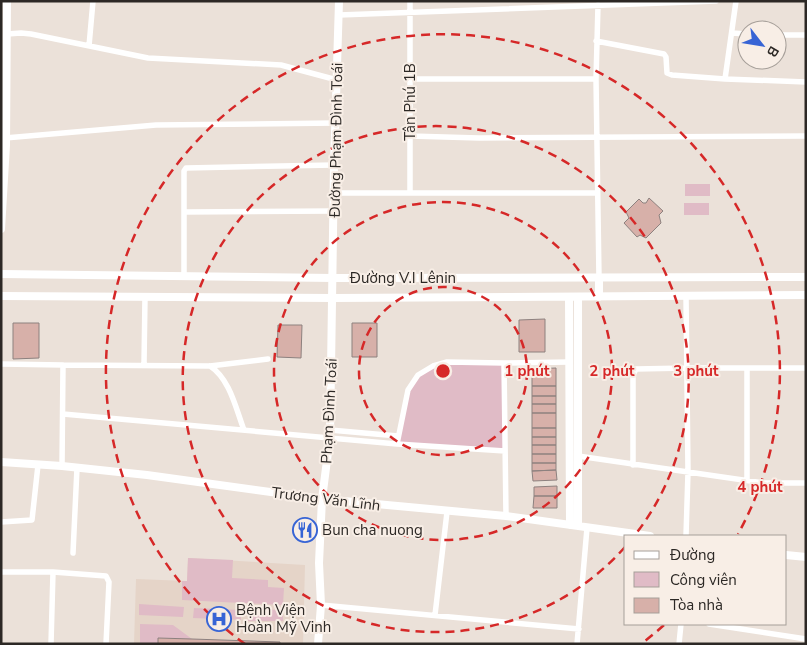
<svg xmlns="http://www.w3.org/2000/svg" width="807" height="645" font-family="'Nunito Sans',sans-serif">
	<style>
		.built { fill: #e5d4c8 }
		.green { fill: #e0bbc6 }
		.building { fill: #d7b0a9; stroke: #8d817f }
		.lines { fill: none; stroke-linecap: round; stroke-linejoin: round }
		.street { stroke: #fff; stroke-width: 5.5 }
		.secondary { stroke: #fff; stroke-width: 8 }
		.ring { fill: none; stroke: #d62828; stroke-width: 2.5; stroke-dasharray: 9 6 }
		.labels { text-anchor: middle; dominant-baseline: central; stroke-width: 4; stroke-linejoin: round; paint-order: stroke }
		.street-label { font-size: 15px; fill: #2c2825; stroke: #f8eee6 }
		.poi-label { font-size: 15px; fill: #2c2825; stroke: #f8eee6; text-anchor: start }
		.centre { fill: #d62828; stroke: #f8eee6; stroke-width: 2.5 }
		.ring-label { font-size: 15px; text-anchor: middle; font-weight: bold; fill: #d62828; stroke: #f8eee6; stroke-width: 4; stroke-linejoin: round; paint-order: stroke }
	</style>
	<rect width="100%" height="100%" fill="#ebe1d9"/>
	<path class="built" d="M188,558L305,565L303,644H134L136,579L187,581Z"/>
	<path class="green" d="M685,184H710V196H685Z
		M684,203H709V215H684Z
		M504,363L505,451L397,444L405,401L414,380L438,364Z
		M188,558L233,560L232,578L268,580V587L284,588L283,605L182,600V581H187Z
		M139,604L184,607L183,617L139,615Z
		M194,608L241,610V620L193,618Z
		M249,609L283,610V621H248Z
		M140,624L173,625L192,639L158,638V644H140Z"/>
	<path class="building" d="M649,198L663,211L659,215L661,223L646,238L640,235L637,237L624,223L629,218L626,212L639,199L643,203H646Z
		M545,319V352H519V320Z
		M13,323H39V358L13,359Z
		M352,323H377V357H352Z
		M278,325H302L301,358L277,357Z
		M556,368V386H532V369Z
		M532,386H556V396H532Z
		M532,396H556V404H532Z
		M532,404H556V413H532Z
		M532,413H556V428H532Z
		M532,428H556V437H532Z
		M532,437H556V445H532Z
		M532,445H556V454H532Z
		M532,454H556V463H532Z
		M532,463H556V470L532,471Z
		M556,470L557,480L533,481L532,471Z
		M557,486V496H534V487Z
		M534,496H557V508H533Z
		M158,638L192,639L280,642V644H158Z"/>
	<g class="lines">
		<path class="street" d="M598,5L596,79L599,278
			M339,15L716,1
			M732,33L747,34
			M7,34L21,33L31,34L148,58L281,65L337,80
			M777,35H806
			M596,41L664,54L666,57L667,73L672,75L725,79L806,82
			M89,46L93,1
			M410,79H596
			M725,79L736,1
			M410,136L479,138L806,136
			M5,138L156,125L336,123
			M410,192V1
			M335,193H597
			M184,212L334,211
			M184,277V171L186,168L334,165
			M504,363L506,516
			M1,364L63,365
			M144,364L145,297
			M210,366C230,379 236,409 244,430
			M747,368V480
			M63,414L397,444L505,451
			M330,430L398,436
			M397,444L408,390L418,375L433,366L447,362L504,363L569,362
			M578,456L764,483H806
			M633,465V375L636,369L687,368H806
			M62,466L63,365L210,366L268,359
			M1,522L32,520L38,465
			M686,536L688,472L686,296
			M73,553L77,468
			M1,572H53L106,576L109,582L106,644
			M321,605L579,629
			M435,615L447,512
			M709,624L806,639
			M51,644L53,572
			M577,644L587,528
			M679,644L681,624"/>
		<path class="secondary" d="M1,229L6,145L7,1
			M1,274L333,278L806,277
			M1,296L333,298L806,295
			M569,297L570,525
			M578,297V526
			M599,297V278
			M1,462L62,466L147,475L322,499L506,516L650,536
			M786,555L806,557
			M318,644L321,605L319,563L322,499L330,437L334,165L339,1"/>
	</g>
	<g class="ring">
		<circle cx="443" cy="371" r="84"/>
		<circle cx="443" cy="371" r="169"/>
		<path d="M625 547A253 253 0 1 1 635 535"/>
		<path d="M664 625A337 337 0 0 1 641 644M245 644A337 337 0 1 1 738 534"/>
	</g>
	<defs>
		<symbol id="restaurant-ring" viewBox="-11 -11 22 22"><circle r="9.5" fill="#f8eee6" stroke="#3764d5" stroke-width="1.5"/><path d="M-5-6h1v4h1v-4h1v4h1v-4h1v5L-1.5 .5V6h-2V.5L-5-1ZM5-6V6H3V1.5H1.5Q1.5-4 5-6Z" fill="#3764d5"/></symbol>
		<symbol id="hospital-ring" viewBox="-11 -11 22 22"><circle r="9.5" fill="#f8eee6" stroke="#3764d5" stroke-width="1.5"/><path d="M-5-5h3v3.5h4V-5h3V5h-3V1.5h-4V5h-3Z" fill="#3764d5"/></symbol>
	</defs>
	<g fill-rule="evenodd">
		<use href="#restaurant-ring" x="291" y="516" width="28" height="28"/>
		<use href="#hospital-ring" x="205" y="605" width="28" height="28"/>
	</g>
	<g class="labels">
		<g class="street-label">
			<text transform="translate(410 102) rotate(-90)">Tân Phú 1B</text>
			<text transform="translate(336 140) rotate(-89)">Đường Phạm Đình Toái</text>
			<text x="403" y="278">Đường V.I Lênin</text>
			<text transform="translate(329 411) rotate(-87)">Phạm Đình Toái</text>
			<text transform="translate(326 499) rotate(7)">Trương Văn Lĩnh</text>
		</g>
		<g class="poi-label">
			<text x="322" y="530">Bun cha nuong</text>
			<text x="236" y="610">Bệnh Viện<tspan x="236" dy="17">Hoàn Mỹ Vinh</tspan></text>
		</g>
	</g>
	<circle cx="443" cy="371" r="8" class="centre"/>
	<g class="ring-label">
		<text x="527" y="376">1 phút</text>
		<text x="612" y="376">2 phút</text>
		<text x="696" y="376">3 phút</text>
		<text x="760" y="492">4 phút</text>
	</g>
	<rect width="807" height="645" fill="none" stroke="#2c2825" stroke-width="5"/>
	<rect x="624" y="535" width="162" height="90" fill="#f8eee6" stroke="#a69f99"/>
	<rect x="634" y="551" width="25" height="8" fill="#ffffff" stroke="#a69f99"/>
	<text x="670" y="560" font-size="15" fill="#2c2825">Đường</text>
	<rect x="634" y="572" width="25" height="15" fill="#e0bbc6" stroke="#a69f99"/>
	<text x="670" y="585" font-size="15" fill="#2c2825">Công viên</text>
	<rect x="634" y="598" width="25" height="15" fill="#d7b0a9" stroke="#a69f99"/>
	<text x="670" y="610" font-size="15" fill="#2c2825">Tòa nhà</text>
	<g transform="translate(762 45) rotate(121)"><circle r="24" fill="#f8eee6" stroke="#a69f99"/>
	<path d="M0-4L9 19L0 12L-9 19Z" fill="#3764d5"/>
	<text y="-8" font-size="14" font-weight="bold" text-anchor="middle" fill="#2c2825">B</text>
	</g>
</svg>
